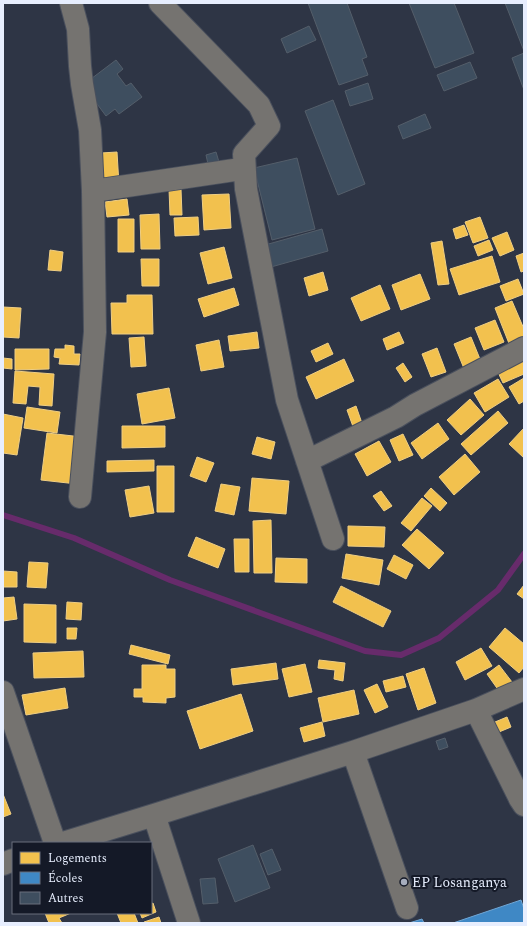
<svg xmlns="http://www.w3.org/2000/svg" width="527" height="926" font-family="Spectral,serif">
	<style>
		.homes { fill: #f2c14e; stroke: #efce83 }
		.schools { fill: #3f88c5; stroke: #71a7d6 }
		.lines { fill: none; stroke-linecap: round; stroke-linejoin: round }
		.stream { stroke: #672b6b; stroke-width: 6 }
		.building { fill: #3e4e5f; stroke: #545e6a }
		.minor-casing { stroke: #4a505d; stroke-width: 24 }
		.minor { stroke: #757370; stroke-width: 22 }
		.poi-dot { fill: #a6adbd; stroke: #141927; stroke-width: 1.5 }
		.labels { text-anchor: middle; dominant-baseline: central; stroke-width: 4; stroke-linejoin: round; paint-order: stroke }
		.poi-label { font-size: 14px; fill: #e7eefe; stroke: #141927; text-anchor: start }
	</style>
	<rect width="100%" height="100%" fill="#2e3545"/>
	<path class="homes" d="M117,152L119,185L103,186L101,153Z
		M169,189H181L182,215H170Z
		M229,194L231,228L204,230L202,195Z
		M127,199L129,215L107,217L105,202Z
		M159,214L160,249H141L140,215Z
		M198,217L199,235L175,236L174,218Z
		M480,217L488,238L473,243L465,222Z
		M118,219H134V252H118Z
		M464,225L468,235L456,239L453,229Z
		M507,232L514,250L500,256L492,238Z
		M489,240L493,250L478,256L474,246Z
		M442,241L449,284L438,285L431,243Z
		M224,247L232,278L208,284L200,253Z
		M50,250L63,252L61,271L48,270Z
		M524,253V271L521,272L516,256Z
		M492,256L500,282L459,295L450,269Z
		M141,259H159V286H142Z
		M323,272L328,290L309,296L304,278Z
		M420,274L430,299L401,310L392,285Z
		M518,279L524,294L506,301L500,286Z
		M380,285L390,309L361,321L351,298Z
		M234,288L239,305L204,317L198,299Z
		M127,295H152L153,334H112L111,303H127Z
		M512,301L524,329V340L510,346L495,308Z
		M3,307L21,308L19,338L3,337Z
		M495,320L504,342L484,350L475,328Z
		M257,332L259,348L230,351L228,336Z
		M399,332L404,343L387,350L383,339Z
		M144,337L146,366L131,367L129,338Z
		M471,337L482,364L465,371L454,344Z
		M219,340L224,367L201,371L196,345Z
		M328,343L333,354L316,362L311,351Z
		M65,345L74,346V354H80L79,365L59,364L60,358L54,357L55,349H65Z
		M437,348L446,372L431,377L422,354Z
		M15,349H49V369L15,370Z
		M524,355V374L503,383L496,368Z
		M3,358L12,359V369L3,368Z
		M344,359L354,381L316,399L306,377Z
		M403,363L412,377L405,382L396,368Z
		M15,371L54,374L52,406L39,405L40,387L28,386L26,404L13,403Z
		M524,378V401L519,404L509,387Z
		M498,379L509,397L485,412L474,393Z
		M169,388L175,418L142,424L137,394Z
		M470,399L484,415L461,435L447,420Z
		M356,406L364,429L355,432L347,410Z
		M27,407L60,412L57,433L24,428Z
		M498,411L508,423L471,455L461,444Z
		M3,414L23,418L17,455L3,453Z
		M438,423L449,439L422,459L411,443Z
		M122,426H165V447L122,448Z
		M524,428V458L509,444Z
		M47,433L82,437L77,484L41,480Z
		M403,434L413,455L399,461L390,440Z
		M257,437L275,442L271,459L252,454Z
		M379,441L391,462L367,476L355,454Z
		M465,454L480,472L454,495L439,477Z
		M197,457L214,463L206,482L190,476Z
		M154,460V471L107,472V461Z
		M157,466H174V512H157Z
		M252,478L289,481L286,514L249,511Z
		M221,484L240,487L234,515L215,511Z
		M149,486L154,513L130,517L125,490Z
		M431,488L447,503L440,511L424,496Z
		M381,491L392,506L384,511L373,496Z
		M422,498L432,506L411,531L401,523Z
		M271,520L272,573H254L253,521Z
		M348,526L385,527L384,547L348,546Z
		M417,529L444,553L429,569L402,545Z
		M196,537L225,549L218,568L188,556Z
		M234,539H249V572H235Z
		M346,554L383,560L379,585L342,578Z
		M394,555L413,565L406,579L387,569Z
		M276,558L307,559V583L275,582Z
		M29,562L48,563L46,588L27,587Z
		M3,571L17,572V587H3Z
		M524,585V599L517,594Z
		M341,586L391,611L383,627L333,602Z
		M14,597L17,619L3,621V598Z
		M67,602L82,603L81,620L66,619Z
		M24,604L56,605V643L24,642Z
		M67,628H77L76,639H67Z
		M505,628L524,644V667L519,673L489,647Z
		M131,645L170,655L168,664L129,654Z
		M481,648L492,666L465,680L456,662Z
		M83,651L84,677L34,678L33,653Z
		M319,660L345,663L343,681L334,679L335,670L318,668Z
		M276,663L278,679L233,685L231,669Z
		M305,664L312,692L289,697L282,669Z
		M142,665H166V669H175V697L166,698V703L143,702V697H134V689H142Z
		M499,665L512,682L499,691L487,674Z
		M424,668L436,703L418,710L406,674Z
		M403,676L406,687L386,692L383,681Z
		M377,684L388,707L375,713L364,690Z
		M65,688L68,708L26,715L22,695Z
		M354,690L359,714L323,722L318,698Z
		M241,694L253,731L200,749L187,711Z
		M507,717L511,727L499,732L495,722Z
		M322,722L325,736L304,742L300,728Z
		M3,794L11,814L3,817Z
		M153,903L156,912L142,918L140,913H151V904Z
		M45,913H71L59,918L62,923H49Z
		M117,913H134L138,923H121Z
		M159,917L161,923H144V922Z"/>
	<path class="schools" d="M521,900L524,909V923H453Z
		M422,919L424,923H409Z"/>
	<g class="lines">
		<path class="stream" d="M3,515L74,538L170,580L365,651L401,655L439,638L498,590L524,554"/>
	</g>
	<path class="building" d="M308,3H347L367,57L362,59L368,75L339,85Z
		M409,3H454L474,53L435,68Z
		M505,3H524V51Z
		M309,26L316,40L287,53L281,39Z
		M524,53V90L512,58Z
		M116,60L123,69L117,74L126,86L131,83L142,97L119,114L115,109L106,116L83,85Z
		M470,62L477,78L444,91L437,75Z
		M368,83L373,99L350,106L345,91Z
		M333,100L365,184L338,195L305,111Z
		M425,114L431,128L403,139L398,126Z
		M216,152L219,162L208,164L206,155Z
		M297,158L315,229L272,240L254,168Z
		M322,229L328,251L271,267L265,245Z
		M445,738L448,747L439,750L436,741Z
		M253,845L270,888L235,902L218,859Z
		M272,849L281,870L268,875L260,854Z
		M215,878L218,903L203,904L200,879Z"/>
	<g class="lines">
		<defs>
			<path id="minor" d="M71,3L78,29L80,66L82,84L90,130L93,191L95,332L80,497
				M160,3L259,105L269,126L244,154L245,172
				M93,191L241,169L245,172L246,189L287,400L333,539
				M307,461L396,417L415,405L524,348
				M3,692L55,843
				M476,710L520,799L524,805
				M353,752L407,908
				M154,815L189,923
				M63,843L154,815L353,752L476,710L524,689
				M3,864L13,860"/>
		</defs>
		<use href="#minor" class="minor-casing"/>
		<use href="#minor" class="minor"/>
	</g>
	<circle class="poi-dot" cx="404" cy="882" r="4"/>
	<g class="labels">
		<g class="poi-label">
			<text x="412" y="882">EP Losanganya</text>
		</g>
	</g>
	<rect width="527" height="926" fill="none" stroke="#e7eefe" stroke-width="8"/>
	<rect x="12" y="842" width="140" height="72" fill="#141927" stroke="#686e7d"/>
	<rect x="20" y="852" width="20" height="12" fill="#f2c14e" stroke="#686e7d"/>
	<text x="48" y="862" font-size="12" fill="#e7eefe">Logements</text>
	<rect x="20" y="872" width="20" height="12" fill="#3f88c5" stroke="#686e7d"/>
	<text x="48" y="882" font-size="12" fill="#e7eefe">Écoles</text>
	<rect x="20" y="892" width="20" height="12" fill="#3e4e5f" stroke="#686e7d"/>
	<text x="48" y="902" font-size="12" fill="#e7eefe">Autres</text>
</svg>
